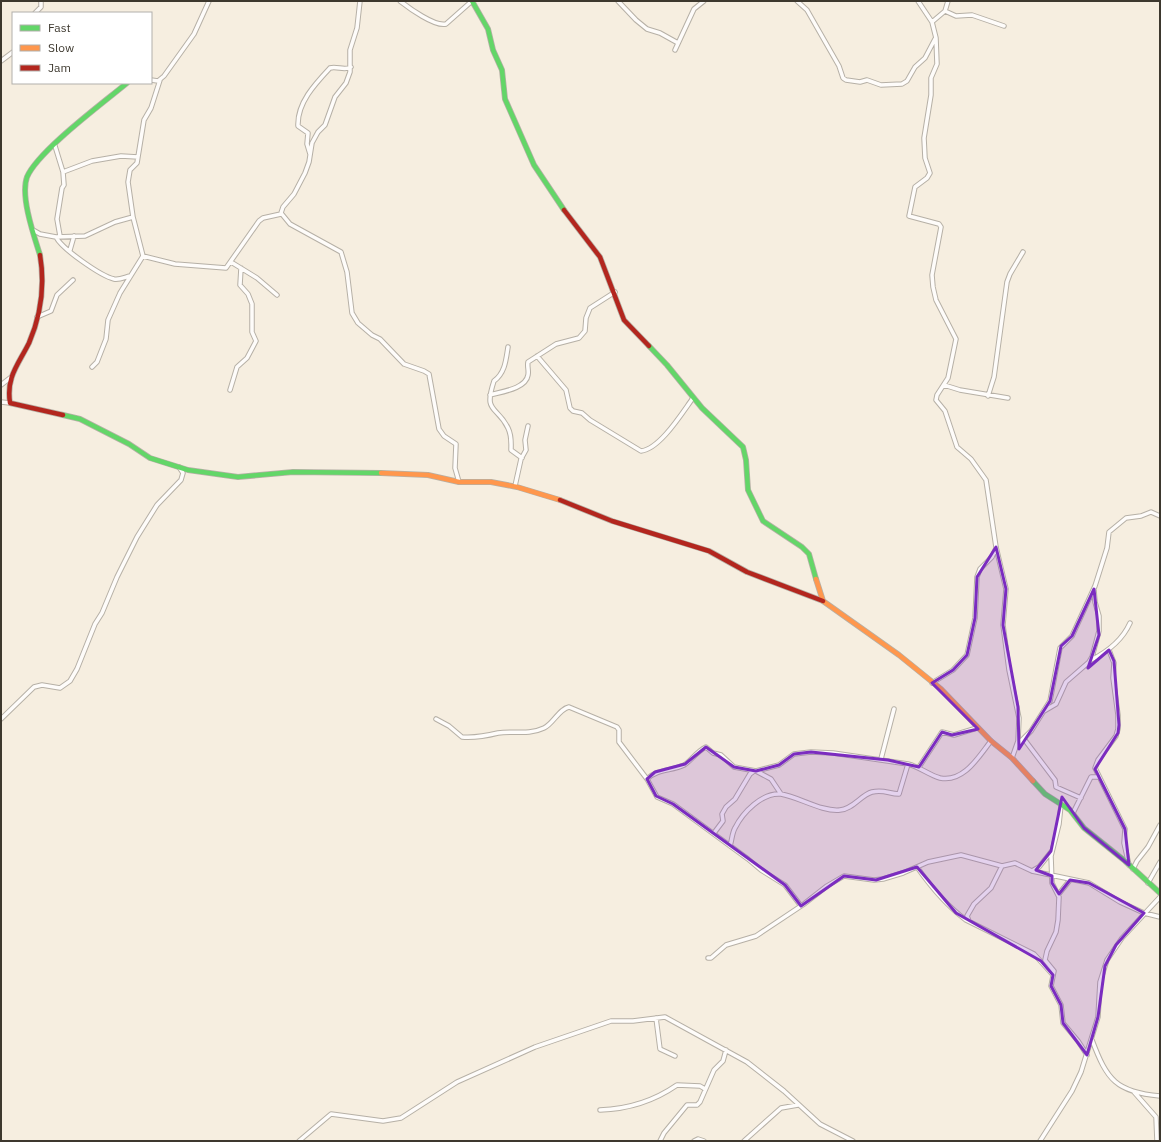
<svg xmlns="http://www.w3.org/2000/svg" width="1161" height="1142" font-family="'IBM Plex Sans',sans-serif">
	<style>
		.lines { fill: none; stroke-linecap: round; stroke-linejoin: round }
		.street-casing { stroke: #b6b0a6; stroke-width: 5.5 }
		.fast-casing { stroke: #b6b0a6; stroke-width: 6 }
		.slow-casing { stroke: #b6b0a6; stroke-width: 6 }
		.jam-casing { stroke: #b6b0a6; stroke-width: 6 }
		.street { stroke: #fefcfa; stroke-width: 3.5 }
		.fast { stroke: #63d668; stroke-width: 4.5 }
		.slow { stroke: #ff974d; stroke-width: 4.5 }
		.jam { stroke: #b3261e; stroke-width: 4.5 }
		.marked { fill: #7b2cbf; fill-opacity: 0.2; stroke: #7b2cbf; stroke-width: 3; stroke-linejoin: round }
	</style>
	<rect width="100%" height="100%" fill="#f6eee0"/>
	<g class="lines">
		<defs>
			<path id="street" d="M360,1L357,28L350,50V72L346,83L335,97L325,125L318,132L312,143L309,162L305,173L294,194L283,207L281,213L290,224L341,252L347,272L352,313L358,323L372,335L380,339L404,364L424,371L429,374L439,429L444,436L456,444L455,468L459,482
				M400,1C409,8 435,27 446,24L472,1
				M618,1L636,20L647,29L660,33L678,43
				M797,1L807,10L839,66L843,78L846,80L860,82L867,80L881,85L902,84L907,81L915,67L925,58L935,39
				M918,1L932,22L936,38L937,64L931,78V95L924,138L925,158L930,173L927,178L915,187L909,216L939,224L941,227L932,275L933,287L936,300L956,339L948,378L937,395L936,400L945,411L957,447L971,459L986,480L996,547L1006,589L1003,625L1009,670L1019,718L1018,741L1012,758
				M945,11L956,16L972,15L1004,26
				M35,13L41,7V1
				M932,22L945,11L948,1
				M675,50L694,9L704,1
				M1,61L13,52
				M151,80L158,81L164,76L194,34L209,1
				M55,146L63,172L64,185L62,188L57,219L60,236
				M310,154L307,144L308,133L298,126C297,103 315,84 330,68C337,66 345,71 351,67
				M63,172L92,161L121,156L138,157
				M33,230L40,234L56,237L85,236L115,222L133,217
				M56,237C62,249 101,276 114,279C120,280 125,277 130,276
				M70,250L74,236
				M143,256L175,264L226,268L259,221L263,218L281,214
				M231,262L257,278L277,295
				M37,317L51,311L57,295L73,280
				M508,347C506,360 505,373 494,381C483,414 497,405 508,428C512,436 511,443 511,450L522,458
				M537,356L566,390L570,408L573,411L582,413L590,420L641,451C660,449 682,413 693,398
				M92,367L97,362L106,339L108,320L120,293L143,256L133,217L128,182L130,170L137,163L144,120L151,108L160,80
				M1,385L10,378
				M944,385L960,390L1008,398
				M230,390L237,367L247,358L256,341L252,332V304L248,294L240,285L241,268
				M490,395C500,392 526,389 528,375C529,370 527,367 528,362L556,344L579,338L585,331L586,318L590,308L615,292
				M988,396L994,377L1007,282L1010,274L1023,252
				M1,402L10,403
				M515,486L521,459L526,450L525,440L528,426
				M1109,650L1114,663L1113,678L1118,715V729L1116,736L1098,760L1095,768L1125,829L1124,843L1129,865
				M1091,660C1107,652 1122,641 1130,623
				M932,683L953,670L967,655L975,618L977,577L980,569L992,557L996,548
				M1044,711L1056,704L1066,682L1089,662L1092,657L1099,631V616L1095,602L1094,590
				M1,719L34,687L42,685L60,688L70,681L77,669L95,624L102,613L117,577L137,537L157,505L181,480L183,473L179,467
				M436,719L449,726L462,737C475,738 486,736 498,733C513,730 527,736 544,728C553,724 559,709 569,707L617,727L619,730V742L647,779L657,797L673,804L748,859L761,870L785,885L801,906
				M1024,739L1055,780L1056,787L1081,798
				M1017,745L1031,731L1050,701L1060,648L1072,636L1095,586L1107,548L1109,532L1126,518L1141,516L1151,512L1160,516
				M881,759L894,709
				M919,767L942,732L954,735L977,728
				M756,771L771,779L781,794C799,797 822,812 840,810C853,809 861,795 872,792C884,789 889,794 899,794L908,764
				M647,779C657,769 672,771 684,765C691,761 696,752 706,747L713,753L721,755L734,767L756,771L779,765L794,754L811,752L833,753L908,764C920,767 929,775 940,778C964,783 979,756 991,741
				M1061,805L1059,824L1051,856L1052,883L1059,897L1058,920L1056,932L1047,951L1045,960L1054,971L1051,986L1061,1005L1063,1023L1078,1041L1087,1055
				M1073,813L1091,777H1099
				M714,833L723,821L722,814L726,807L735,799L750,774L754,771
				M730,846C732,840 732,833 735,828C743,812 762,793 780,794
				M917,867C931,887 947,906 966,920L1034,954L1053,975
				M1133,869L1137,861L1148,847L1160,825
				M1032,871L1039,867L1051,852
				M1148,883L1160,862
				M1058,895L1070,880
				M969,921L967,916L974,904L991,888L1002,866
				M708,958H711L726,945L756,936L804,904L827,886L844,876L874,880L883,879L903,873L928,862L961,855L1002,866L1015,863L1032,871L1089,883L1120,902L1144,913L1160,917
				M656,1018L660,1049L675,1056
				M1092,1040C1107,1080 1116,1092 1160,1096
				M1134,1092L1156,1117L1157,1141
				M600,1110C630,1109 654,1101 677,1085L700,1086L705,1089
				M299,1141L331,1114L383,1121L401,1118L457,1082L535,1047L611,1021H633L665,1017L747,1062L784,1091L820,1124L853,1141
				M660,1141L664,1133L687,1105H697L700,1102L714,1070L723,1061L726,1050
				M694,1141L698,1139L704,1141
				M744,1141L781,1108L798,1105
				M1040,1141L1072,1091L1081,1072L1098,1017L1100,982L1107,960L1122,938L1160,897"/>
			<path id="fast" d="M472,1L488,29L493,50L502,70L505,99L534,165L564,210
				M40,255C34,236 20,196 27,177C38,151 103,103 127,83
				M649,346L667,365L702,408L743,447L746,460L748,490L763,521L802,547L809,554L816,579
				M63,415L80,419L129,444L150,458L188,470L238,477L293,472L381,473
				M1033,781L1045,794L1070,810L1084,828L1125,861L1160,893"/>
			<path id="slow" d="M381,473L428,475L459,482H491L517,487L560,500
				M816,579L823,601L899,655L941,689L991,741L1012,758L1033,781"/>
			<path id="jam" d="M564,210L600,257L624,320L649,346
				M40,255C45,285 41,315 29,343C18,365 6,377 10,403L63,415
				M560,500L612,521L709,551L747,572L823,601"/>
		</defs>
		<use href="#street" class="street-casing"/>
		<use href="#fast" class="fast-casing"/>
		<use href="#slow" class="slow-casing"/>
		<use href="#jam" class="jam-casing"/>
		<use href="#street" class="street"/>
		<use href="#fast" class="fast"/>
		<use href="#slow" class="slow"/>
		<use href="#jam" class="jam"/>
	</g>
	<path class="marked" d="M996,547L1006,589L1003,625L1018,707L1019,749L1050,701L1061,646L1072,636L1094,589L1099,635L1088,668L1109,650L1114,661L1119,725L1118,733L1095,769L1125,829L1129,865L1084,828L1062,797L1051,851L1036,870L1052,876V883L1059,894L1070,880L1089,883L1144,913L1116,945L1105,966L1098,1017L1087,1055L1063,1023L1061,1005L1051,986L1053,975L1041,961L956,913L917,867L876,880L844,876L801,906L785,885L673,804L656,796L647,779L655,772L685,764L706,747L734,767L756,771L779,765L794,754L811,752L888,760L919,767L942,732L952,735L978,729L932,683L953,670L967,655L975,618L977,577Z"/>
	<rect width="1161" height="1142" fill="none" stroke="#3d382e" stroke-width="4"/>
	<rect x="12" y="12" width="140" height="72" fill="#ffffff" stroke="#b1afab"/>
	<rect x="20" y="25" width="20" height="6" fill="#63d668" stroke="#b1afab"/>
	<text x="48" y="32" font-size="12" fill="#3d382e">Fast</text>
	<rect x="20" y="45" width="20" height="6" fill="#ff974d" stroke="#b1afab"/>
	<text x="48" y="52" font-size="12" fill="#3d382e">Slow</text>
	<rect x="20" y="65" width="20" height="6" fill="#b3261e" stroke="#b1afab"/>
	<text x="48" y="72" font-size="12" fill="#3d382e">Jam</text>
</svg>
